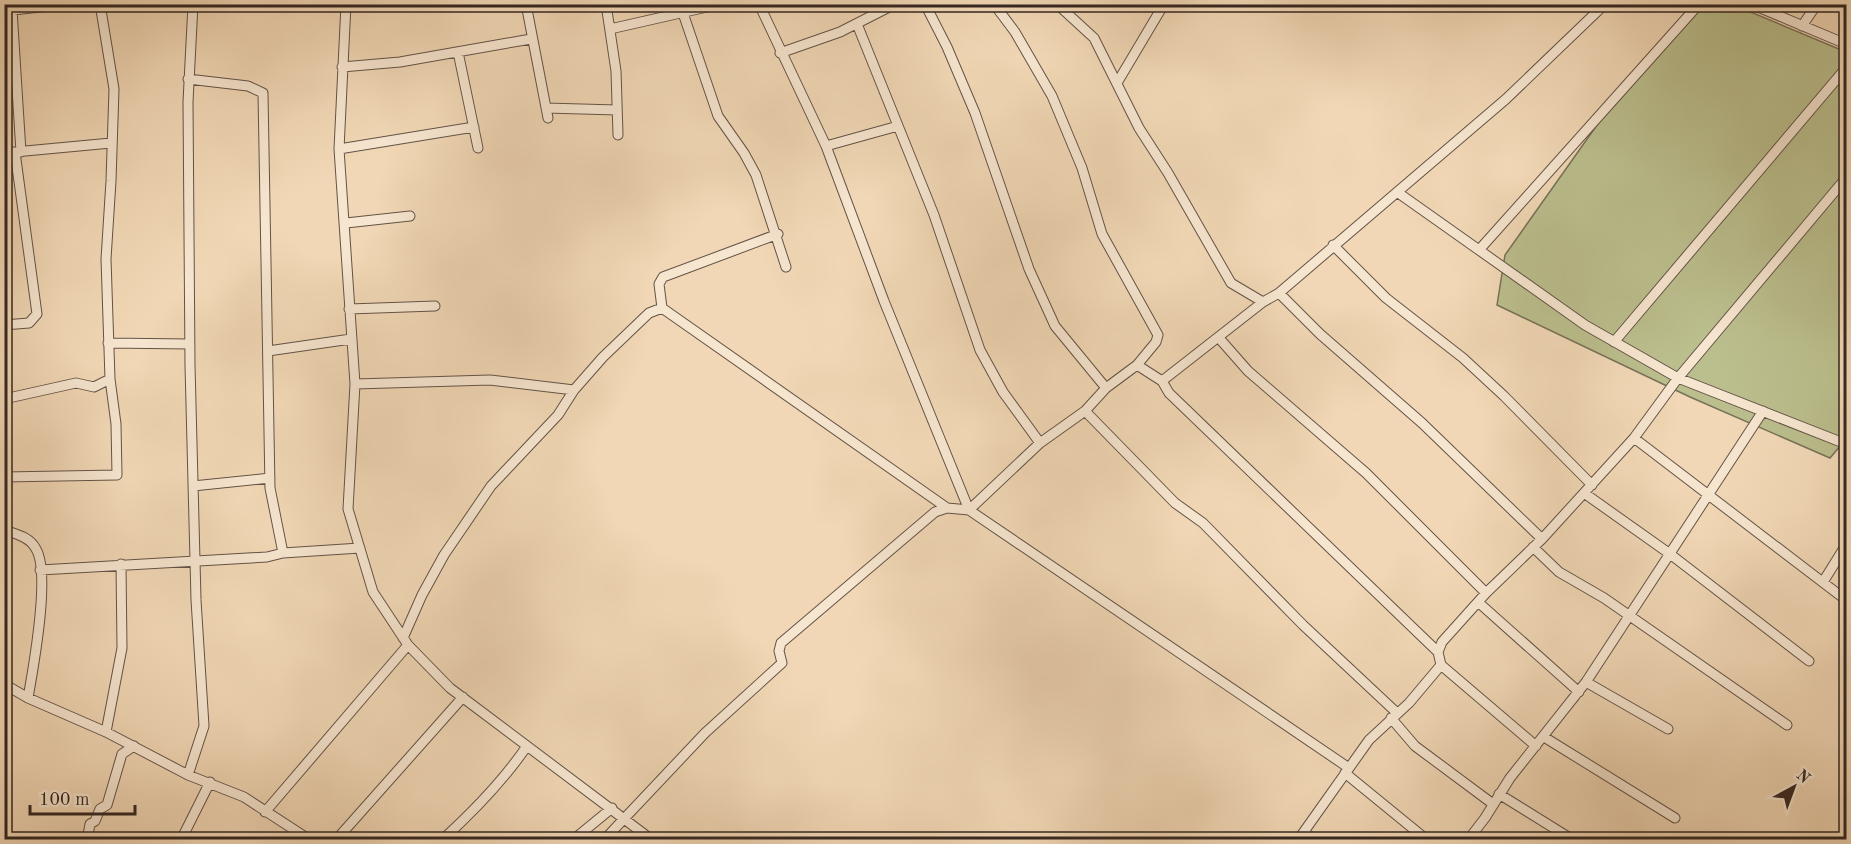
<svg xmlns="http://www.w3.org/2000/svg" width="1851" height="844" font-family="'Old Standard TT',serif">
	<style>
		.green { fill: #bbbe8d; stroke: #787258; stroke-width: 1.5 }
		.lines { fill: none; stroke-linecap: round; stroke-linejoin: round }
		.minor-casing { stroke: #635347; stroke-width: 11 }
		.minor { stroke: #f6e5cf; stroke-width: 9 }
	</style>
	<rect width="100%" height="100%" fill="#f1d7b5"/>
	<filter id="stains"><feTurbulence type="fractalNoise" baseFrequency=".00333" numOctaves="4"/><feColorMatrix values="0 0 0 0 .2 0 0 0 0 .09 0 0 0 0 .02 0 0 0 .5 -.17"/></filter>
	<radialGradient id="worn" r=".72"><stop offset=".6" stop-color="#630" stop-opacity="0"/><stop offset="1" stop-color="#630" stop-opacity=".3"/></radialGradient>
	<path class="green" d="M1695,5H1734L1846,52V439L1830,458L1690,397L1497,305L1505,255L1614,101Z"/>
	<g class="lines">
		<defs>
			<path id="minor" d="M346,4L339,149L355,384L348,509L373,592L408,645L450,688L652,840
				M526,4L548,118
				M606,4L616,71L618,135
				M759,4L826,146L884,301L969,510
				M925,4L947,47L975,113L1029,269L1055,326L1106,388
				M994,4L1015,32L1052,96L1082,168L1102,234L1158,335L1156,342L1137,365
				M1057,4L1094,38L1139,128L1168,173L1231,283L1263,302
				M1699,4L1479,250L1585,325L1678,378L1846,444
				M1751,4L1846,44
				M12,10L21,152
				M4,11L67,4
				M683,13L718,116L744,153L756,175L786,267
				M857,24L934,215L980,350L1003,392L1040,443
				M1802,26L1817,4
				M610,29L720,4
				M458,52L478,148
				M780,53L840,32L895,4
				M342,67L400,62L531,39
				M188,79L248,86L263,93L270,488L283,553L360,548
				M1117,83L1164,4
				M546,108L617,110
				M826,146L898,126
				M339,149L474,127
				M4,153L111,143
				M1397,192L1479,250
				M346,223L410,216
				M1333,245L1386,298L1463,358L1504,396L1592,485
				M1279,293L1320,334L1422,423L1542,539
				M662,308L947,508
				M349,309L435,306
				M4,325L29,323L37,314L15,152
				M1219,338L1248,371L1366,473L1486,593
				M1614,342L1846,68
				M108,343L190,344
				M268,351L351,339
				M1162,381L1169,393L1438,652
				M355,384L490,380L574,390
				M4,399L76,383L94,387L110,379L106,259L111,181L114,89L100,4
				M1085,411L1175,503L1203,523L1303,625L1397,713
				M1634,438L1846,600
				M4,477L117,475L116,424L110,379
				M193,486L270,478
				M1584,493L1670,554L1809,661
				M969,510L1040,443L1085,411L1106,388L1137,365L1162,381L1263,302L1279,293L1506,99L1605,4
				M4,530C16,534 30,537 36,549C51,574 33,669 28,698
				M1533,547L1559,572L1604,598L1787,725
				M40,570L267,557L283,553
				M1823,582L1846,545
				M1478,602L1579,692
				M403,638L422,595L444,555L491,486L558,415L574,390L603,357L649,313L662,308L659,284L663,277L778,234
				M1441,665L1536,746
				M1586,682L1668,729
				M4,684L28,698L106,732L188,775L244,797L310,840
				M1391,718L1415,746L1493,804
				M106,732L122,648L121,564
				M1544,737L1675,818
				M1345,773L1427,840
				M188,775L204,726L196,600L190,365L188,102L193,4
				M1499,794L1573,840
				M265,812L408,645
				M1304,832L1315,840
				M87,840L90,824L95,821L100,809L107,805L122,754L134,746
				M181,840L210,782
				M336,840L463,697
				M442,840C474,811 503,781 527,746
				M573,840L612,808
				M604,840L705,733L782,663L779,651L781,643L935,512L947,508L969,510L1349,768
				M1298,840L1369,740L1409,703L1441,665L1438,652L1442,642L1486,593L1542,539L1634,438L1678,378L1846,178
				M1468,840L1485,818L1510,778L1586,682L1763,411"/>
		</defs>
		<use href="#minor" class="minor-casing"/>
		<use href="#minor" class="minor"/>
	</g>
	<rect width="1851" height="844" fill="none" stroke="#f1d7b5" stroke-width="24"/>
	<rect x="6" y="6" width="1839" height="832" fill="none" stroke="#342722" stroke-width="3"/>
	<rect x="12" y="12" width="1827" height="820" fill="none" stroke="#342722" stroke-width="1.5"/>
	<g transform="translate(1794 787) rotate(41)" stroke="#f6e5cf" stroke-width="4.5" paint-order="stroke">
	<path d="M0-4.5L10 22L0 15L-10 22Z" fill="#342722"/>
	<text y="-9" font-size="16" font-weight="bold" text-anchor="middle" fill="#342722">N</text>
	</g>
	<path d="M30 805v9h105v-9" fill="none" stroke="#342722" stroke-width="3"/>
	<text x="39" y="805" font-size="18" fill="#342722" stroke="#f6e5cf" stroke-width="4.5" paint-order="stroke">100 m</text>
	<rect width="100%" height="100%" filter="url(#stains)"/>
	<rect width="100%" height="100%" fill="url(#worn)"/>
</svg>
